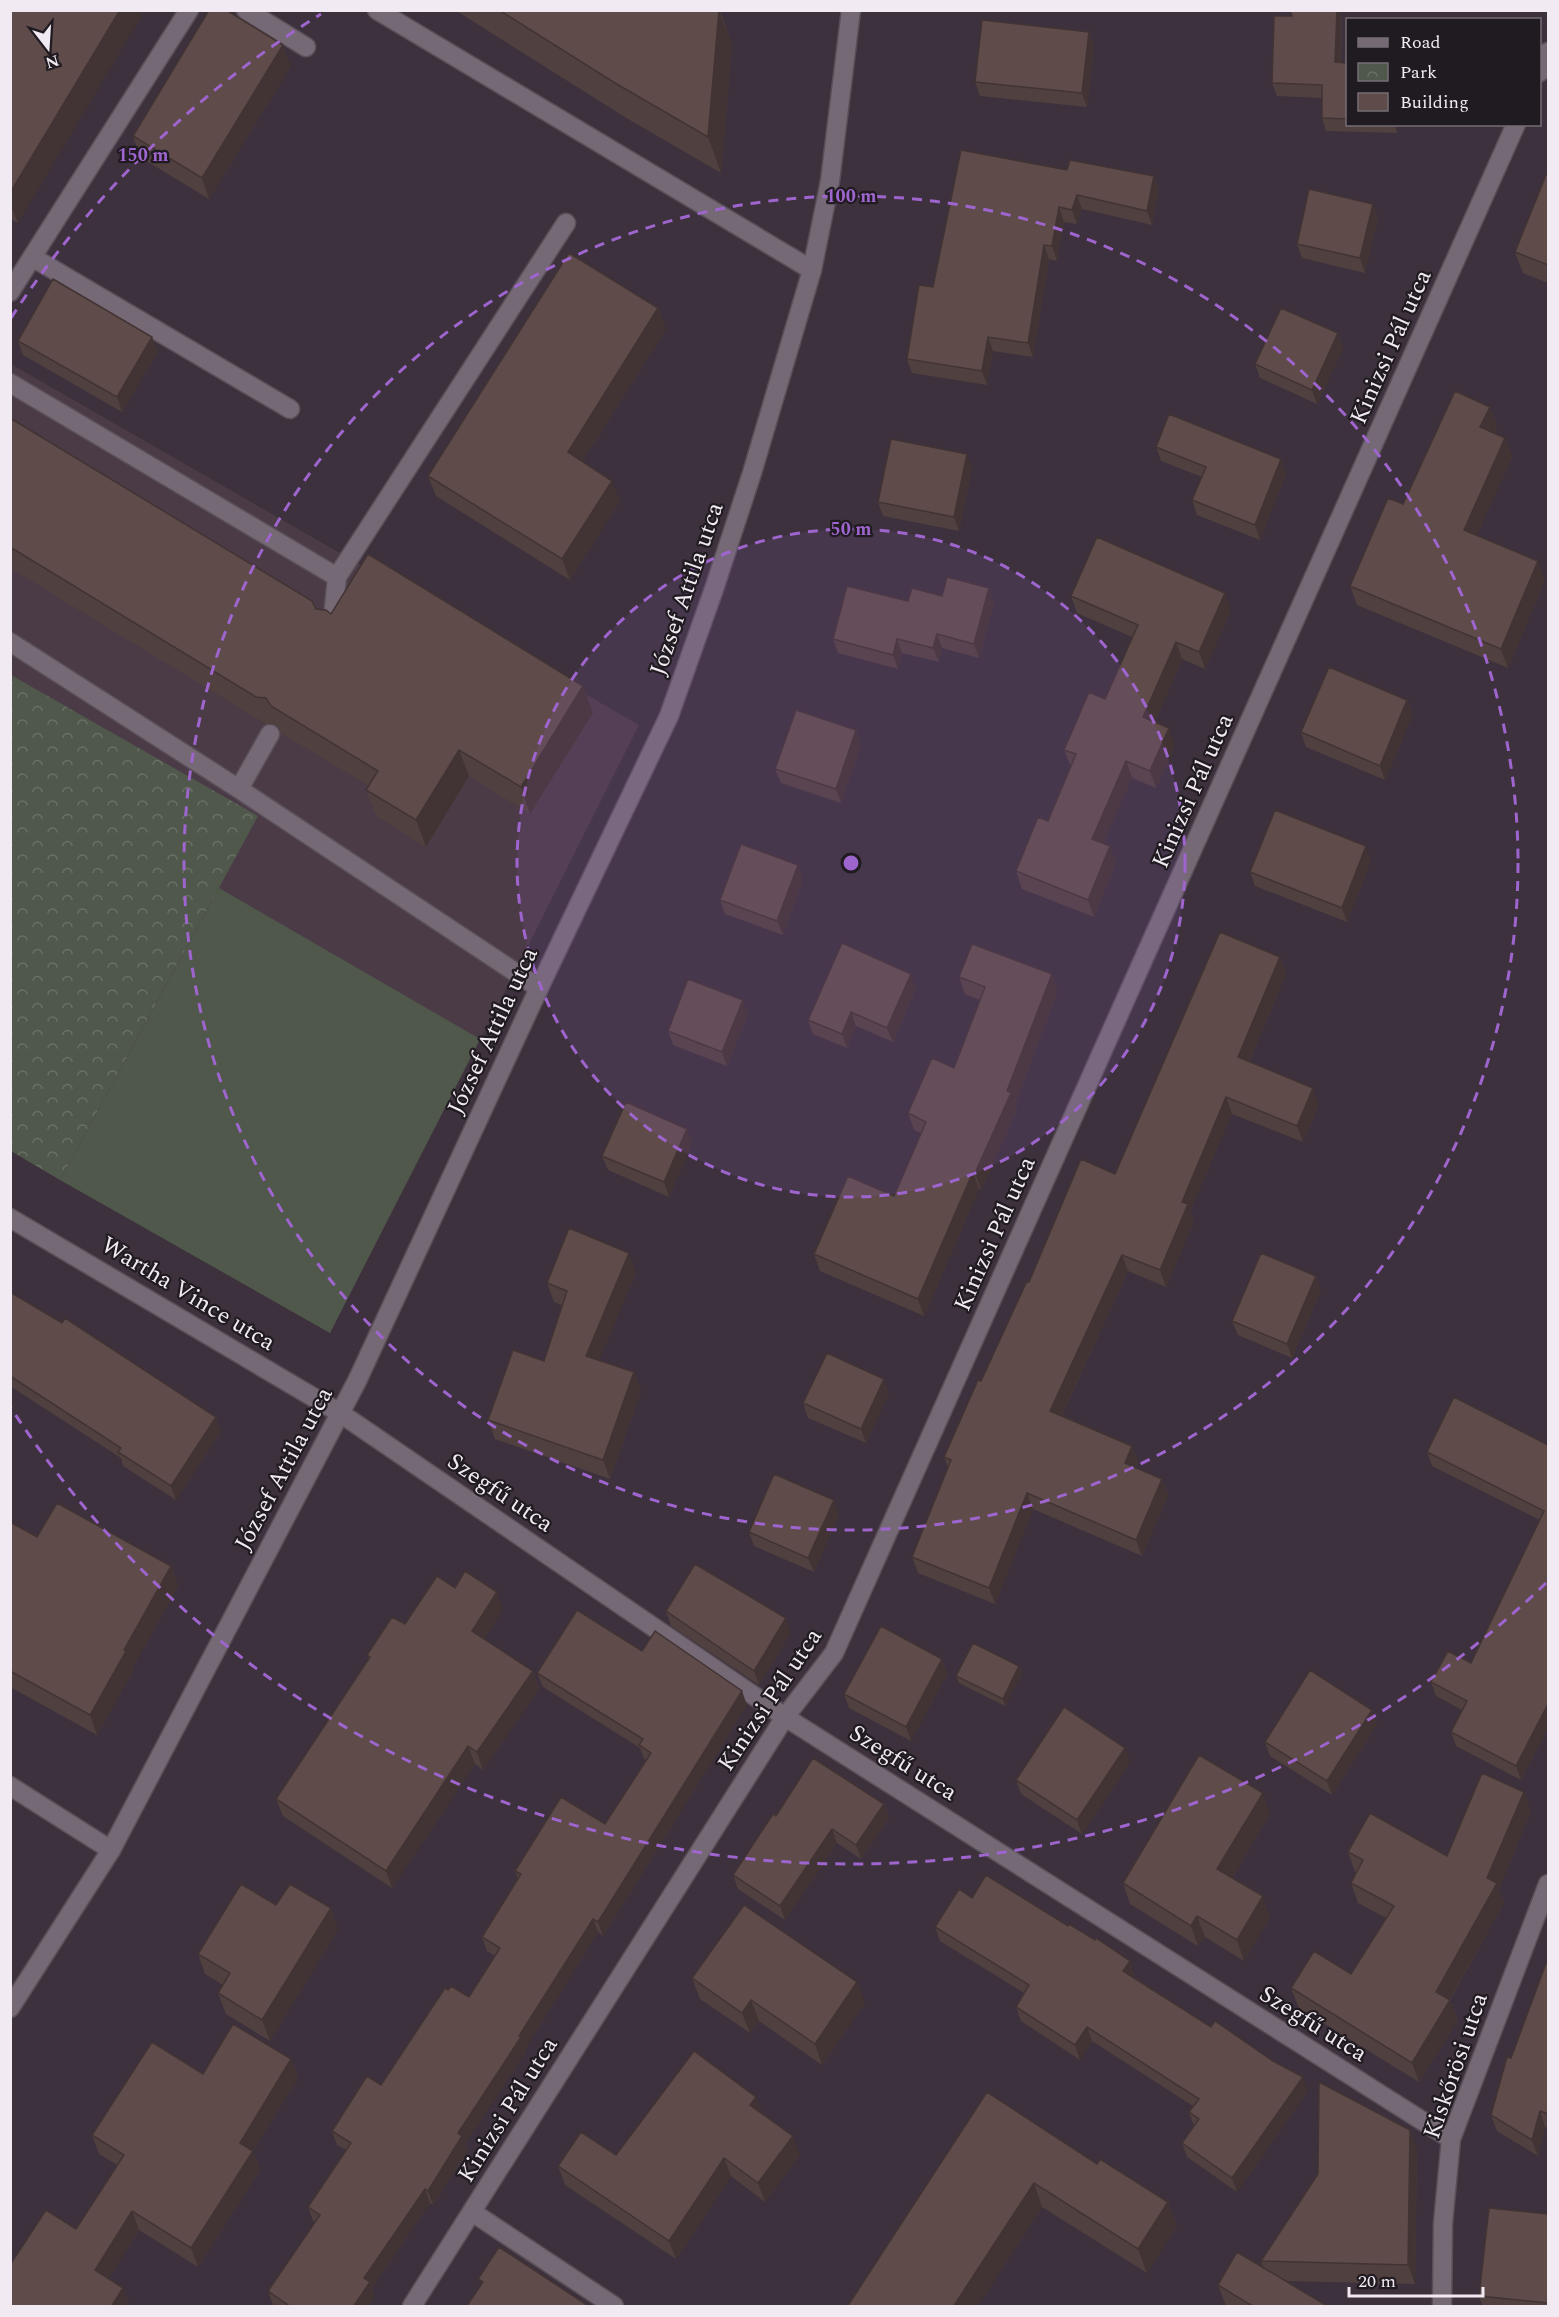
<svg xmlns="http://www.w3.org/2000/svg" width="1559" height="2317" font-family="Spectral,serif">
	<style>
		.education { fill: #4a3b46 }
		.park { fill: url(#park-crowns) }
		.garden { fill: #4f584a }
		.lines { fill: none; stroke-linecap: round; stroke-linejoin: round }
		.lane-casing { stroke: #594f59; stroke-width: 21 }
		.street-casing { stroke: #594f59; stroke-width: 21 }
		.secondary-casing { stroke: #594f59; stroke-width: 21 }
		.lane { stroke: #766976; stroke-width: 18 }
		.street { stroke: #766976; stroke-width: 18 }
		.secondary { stroke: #766976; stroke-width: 18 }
		.wall { fill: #514040 }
		.shaded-wall { fill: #423434 }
		.building { fill: #5e4b4a; stroke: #423434; stroke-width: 1.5 }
		.ring { fill: none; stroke: #9f65ce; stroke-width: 3; stroke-dasharray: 10 8 }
		.labels { text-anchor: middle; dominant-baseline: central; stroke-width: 4.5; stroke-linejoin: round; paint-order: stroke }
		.street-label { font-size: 24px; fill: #f2eaf2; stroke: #201b20 }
		.centre { fill: #9f65ce; stroke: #201b20; stroke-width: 3 }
		.ring-label { font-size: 18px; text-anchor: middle; font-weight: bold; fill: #9f65ce; stroke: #201b20; stroke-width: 4.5; stroke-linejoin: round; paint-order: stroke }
	</style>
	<defs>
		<pattern id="park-crowns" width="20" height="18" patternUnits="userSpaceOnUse" patternTransform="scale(1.5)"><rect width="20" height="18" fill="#4f584a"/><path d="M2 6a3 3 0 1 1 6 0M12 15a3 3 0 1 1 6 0" fill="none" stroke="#697065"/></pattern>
	</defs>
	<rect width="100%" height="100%" fill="#3c313c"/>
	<path class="education" d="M11,364L639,725L515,972L330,1333L11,1151Z"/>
	<path class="park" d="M11,675L258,816L60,1180L11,1151Z"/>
	<path class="garden" d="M219,888L480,1039L330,1333L60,1180Z"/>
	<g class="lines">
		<defs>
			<path id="lane" d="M246,10L306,47
				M377,10L812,270
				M32,257L290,409
				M10,292L189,10
				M10,383L337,577L332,626
				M337,577L566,223
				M10,642L239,789L539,988
				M239,789L270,734"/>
			<path id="street" d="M1540,72L1548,52
				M10,1218L340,1413L785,1717L1451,2139
				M10,1786L111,1850
				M472,2212L614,2306
				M412,2306L785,1717L834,1653L1516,124
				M1442,2306L1443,2223L1451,2139L1548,1884"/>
			<path id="secondary" d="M10,2008L111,1850L357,1381L539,988L669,716L714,589L752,473L812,270L830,181L851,10"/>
		</defs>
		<use href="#lane" class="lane-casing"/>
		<use href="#street" class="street-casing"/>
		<use href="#secondary" class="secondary-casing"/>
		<use href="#lane" class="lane"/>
		<use href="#street" class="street"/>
		<use href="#secondary" class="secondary"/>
	</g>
	<path class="wall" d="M10,10L18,223L10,219Z
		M455,10H720L732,45L721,173L628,119Z
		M1289,10H1342L1341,62L1347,63V124H1397V133L1326,131L1322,118V98L1277,96L1272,83L1292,16Z
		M1089,32L1094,46L1087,107L980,96L975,82Z
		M291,66L209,199L140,157L133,136Z
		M1067,170L1154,176L1159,191L1152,225L1082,209L1077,224L1064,222L1057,261L1049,259L1033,357L993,351L987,385L912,373L907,359L933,287Z
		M1548,170V283L1523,273L1515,252Z
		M1373,204L1378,218L1365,273L1302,258L1297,244Z
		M658,308L666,329L582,462L620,501L570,580L436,496L428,476Z
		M1338,333L1343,348L1317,404L1260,378L1255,364Z
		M18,341L158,351L122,412L23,355Z
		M1490,407L1497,426L1494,433L1505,438L1512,457L1477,535L1545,580L1508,668L1357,605L1350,586L1403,504Z
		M10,418L316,609L331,614L593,713L530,814L469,776L426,847L376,816L366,790L369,786L281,733L276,725L266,724L10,568Z
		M1156,447L1281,459L1286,473L1260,540L1197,515L1192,500L1202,477L1161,461Z
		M972,468L959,531L883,516L878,502Z
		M989,588L994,602L979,658L942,648L939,662L902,653L898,669L838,653L833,639L908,601Z
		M1071,596L1231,610L1205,669L1182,659L1155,722L1175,745L1156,788L1132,778L1103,843L1110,846L1116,863L1094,917L1022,889L1016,871L1048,821L1071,767L1064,750L1105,699L1132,637L1077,613Z
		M1407,700L1413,714L1385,780L1306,747L1301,732Z
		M856,730L861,745L841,803L781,783L775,769Z
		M1371,860L1347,922L1255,886L1250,872Z
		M803,879L783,935L725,914L720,900Z
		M1280,957L1286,974L1249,1062L1319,1104L1303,1142L1232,1114L1190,1211L1194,1221L1166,1287L1128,1271L1062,1415L1132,1446L1138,1462L1136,1468L1162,1479L1168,1495L1142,1556L1033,1509L995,1604L918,1573L912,1557L948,1468L944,1457L1029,1282L1115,1174Z
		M959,977L1058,991L1015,1104L1017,1110L981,1190L979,1189L924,1316L820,1271L814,1254L894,1196L921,1133L914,1130L908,1113L954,1068L980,1000L965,994Z
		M916,988L893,1042L856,1026L847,1048L813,1034L808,1020Z
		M748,1014L727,1066L673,1045L668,1031Z
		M687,1129L692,1143L669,1197L608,1170L602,1156Z
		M636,1272L599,1360L634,1372L641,1391L610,1479L495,1439L488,1420L544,1361L562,1305L554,1302L547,1283Z
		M1316,1276L1321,1290L1292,1358L1238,1335L1232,1321Z
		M10,1292L216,1417L221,1431L176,1500L123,1466L121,1458L10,1386Z
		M889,1393L866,1443L808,1418L803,1403Z
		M1548,1445V1728L1521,1780L1456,1746L1451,1732L1462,1710L1436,1696L1431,1682L1471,1663L1540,1520L1432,1466L1427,1452Z
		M839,1514L814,1572L754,1546L749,1532Z
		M10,1522L37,1537L171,1566L178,1586L132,1669L133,1671L97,1735L10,1687Z
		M455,1588L503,1609L484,1639L533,1671L539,1689L483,1770L475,1764L392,1888L283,1816L276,1799L369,1659L367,1655Z
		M666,1611L791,1632L759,1685L671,1626Z
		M642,1651L747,1705L603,1936L598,1932L525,2049L526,2051L465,2144L468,2150L433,2205L430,2203L372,2288L375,2296L368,2307H275L273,2305L268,2291L315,2222L313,2221L308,2207L346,2150L337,2145L332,2131L381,2085L448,1990L469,1997L495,1956L487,1951L482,1937L518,1879L515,1871L605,1824L646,1760L644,1759L640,1748L543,1687L537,1673Z
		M942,1659L947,1674L911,1741L849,1708L844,1694Z
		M1019,1666L1022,1673L1005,1706L959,1683L956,1676Z
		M1372,1710L1377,1724L1332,1795L1270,1756L1265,1742Z
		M1130,1762L1082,1834L1021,1794L1016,1780Z
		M884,1804L889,1818L861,1859L837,1843L785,1920L738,1889L733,1875L776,1816Z
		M1531,1811L1499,1889L1504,1903L1450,2000L1458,2020L1419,2082L1299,2008L1291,1988L1351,1974L1386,1918L1358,1903L1351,1883L1356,1872H1355L1348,1852L1447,1856Z
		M1270,1814L1232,1878L1270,1917L1244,1961L1205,1937L1198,1946L1130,1904L1123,1883Z
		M972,1898L1135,1975L1134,1977L1308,2091L1237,2192L1187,2157L1182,2143L1194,2126L1189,2112L1193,2106L1092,2041L1080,2060L1021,2021L1016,2007L1024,1993L940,1941L935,1927Z
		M276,1905L331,1908L338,1929L270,2041L226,2014L218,1993L223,1985L205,1974L198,1954Z
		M1548,1958V2128L1545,2127L1538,2156L1497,2131L1491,2115L1511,2058Z
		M692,1978L865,2003L822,2065L759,2021L750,2033L700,1999Z
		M291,2059L298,2078L253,2151L260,2170L198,2267L139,2230L108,2278L123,2288L130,2307H10L76,2229L117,2165L99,2154L92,2135L203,2074Z
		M987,2092L1097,2164L1168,2202L1177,2226L1147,2273L1042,2207L977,2307H847Z
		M756,2097L762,2113L800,2155L765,2202L731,2176L676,2259L565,2185L558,2166L616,2155Z
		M1417,2149L1415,2284L1285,2281L1329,2307L1226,2306L1218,2285L1264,2269L1261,2261Z
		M1548,2214V2307H1483L1479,2296Z"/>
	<path class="shaded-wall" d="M120,10H145L18,223L10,203V193Z
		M719,10L732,45L721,173L708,137Z
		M1337,10H1342L1340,76L1335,62Z
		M1089,32L1094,46L1087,107L1082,93Z
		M283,45L291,66L209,199L202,178Z
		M1394,124H1397V133Z
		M1154,176L1159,191L1152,225L1147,211Z
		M1077,195L1082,209L1077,224L1072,210Z
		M1373,204L1378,218L1365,273L1360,258Z
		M1059,207L1064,222L1057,261L1052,246Z
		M1044,245L1049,259L1033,357L1028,343Z
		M658,308L666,329L575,473L568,452Z
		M1338,333L1343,348L1317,404L1312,390Z
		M152,337L158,351L122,412L117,397Z
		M988,337L993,351L987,385L982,371Z
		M1490,407L1497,426L1487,446L1480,427Z
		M1505,438L1512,457L1471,549L1464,530Z
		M967,454L972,468L959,531L954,517Z
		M1281,459L1286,473L1260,540L1255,525Z
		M612,481L620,501L570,580L562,559Z
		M1538,561L1545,580L1508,668L1501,649Z
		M989,588L994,602L979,658L974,644Z
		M1225,593L1231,610L1205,669L1199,652Z
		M937,634L942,648L939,662L933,648Z
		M897,639L902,653L898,669L893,655Z
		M1176,642L1182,659L1150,734L1143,717Z
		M583,686L593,713L530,814L521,787Z
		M1407,700L1413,714L1385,780L1380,766Z
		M1169,728L1175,745L1156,788L1150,771Z
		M856,730L861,745L841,803L836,789Z
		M459,750L469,776L426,847L416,820Z
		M1126,761L1132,778L1098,856L1092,839Z
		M1110,846L1116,863L1094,917L1088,900Z
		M1366,846L1371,860L1347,922L1342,908Z
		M798,865L803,879L783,935L777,921Z
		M1280,957L1286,974L1244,1073L1238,1057Z
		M911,974L916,988L893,1042L887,1028Z
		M1052,974L1058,991L1015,1104L1017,1110L981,1190L975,1173Z
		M743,1000L748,1014L727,1066L722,1052Z
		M851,1012L856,1026L847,1048L842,1034Z
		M1313,1088L1319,1104L1303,1142L1297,1126Z
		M1226,1097L1232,1114L1190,1211L1194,1221L1166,1287L1160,1270L1182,1202Z
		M687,1129L692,1143L669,1197L664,1182Z
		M973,1172L979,1189L924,1316L918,1299Z
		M629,1253L636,1272L593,1375L586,1356Z
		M1122,1255L1128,1271L1056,1427L1050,1411Z
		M1316,1276L1321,1290L1292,1358L1287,1344Z
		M634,1372L641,1391L610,1479L603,1460Z
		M884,1379L889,1393L866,1443L861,1429Z
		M216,1417L221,1431L176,1500L171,1486Z
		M1132,1446L1138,1462L1131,1480L1125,1463Z
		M1162,1479L1168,1495L1142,1556L1136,1540Z
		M1027,1493L1033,1509L995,1604L989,1588Z
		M834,1500L839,1514L814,1572L808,1558Z
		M171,1566L178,1586L132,1669L133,1671L97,1735L90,1715L124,1650Z
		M497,1592L503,1609L478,1649L472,1631Z
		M786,1618L791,1632L759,1685L754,1671Z
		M942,1659L947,1674L911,1741L906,1727Z
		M1019,1666L1022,1673L1005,1706L1003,1699Z
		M533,1671L539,1689L483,1770L477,1752Z
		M742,1691L747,1705L603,1936L598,1922Z
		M1548,1704V1728L1521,1780L1516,1766Z
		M1372,1710L1377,1724L1332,1795L1327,1781Z
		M468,1746L475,1764L392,1888L386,1871Z
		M1125,1748L1130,1762L1082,1834L1077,1820Z
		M1524,1792L1531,1811L1499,1889L1504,1903L1443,2011L1436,1992L1487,1878Z
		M1263,1793L1270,1814L1225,1890L1217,1869Z
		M884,1804L889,1818L861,1859L856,1845Z
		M832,1829L837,1843L785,1920L780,1906Z
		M1263,1896L1270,1917L1244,1961L1237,1940Z
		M331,1908L338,1929L270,2041L262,2020Z
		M1197,1916L1205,1937L1198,1946L1191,1926Z
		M593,1919L598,1932L525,2049L526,2051L465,2144L468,2150L433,2205L428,2191L458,2133Z
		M1130,1961L1135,1975L1129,1985L1123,1971Z
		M857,1982L865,2003L822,2065L815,2044Z
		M751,2000L759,2021L750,2033L742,2013Z
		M1450,2000L1458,2020L1419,2082L1412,2063Z
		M1087,2027L1092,2041L1080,2060L1075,2045Z
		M291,2059L298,2078L247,2161L240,2143Z
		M1303,2077L1308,2091L1237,2192L1232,2178Z
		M756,2097L763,2116L750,2105Z
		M1540,2111L1545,2127L1538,2156L1532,2140Z
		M1410,2130L1417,2149L1415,2284L1408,2265Z
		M793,2136L800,2155L765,2202L758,2183Z
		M253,2151L260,2170L198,2267L191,2248Z
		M724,2158L731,2176L676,2259L669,2241Z
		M1034,2183L1042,2207L977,2307H953Z
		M425,2189L430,2203L372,2288L375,2296L368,2307H353L364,2278Z
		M1168,2202L1177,2226L1147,2273L1138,2249Z
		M132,2211L139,2230L102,2289L95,2270Z
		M123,2288L130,2307H111Z"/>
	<path class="building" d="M10,10H120L10,193Z
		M209,10H226L283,45L202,178L133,136Z
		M499,10H719L708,137L615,83Z
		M1290,10H1337L1335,62L1347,63V119L1322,118V85L1272,83L1274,16H1292Z
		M982,20L1089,32L1082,93L975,82Z
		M961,150L1067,170L1070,160L1154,176L1147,211L1077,195L1072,210L1059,207L1052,246L1044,245L1028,343L988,337L982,371L907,359L919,285L933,287Z
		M1548,170V265L1515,252Z
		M1309,189L1373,204L1360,258L1297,244Z
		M569,253L658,308L568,452L612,481L562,559L428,476Z
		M53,279L152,337L117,397L18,341Z
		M1281,308L1338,333L1312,390L1255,364Z
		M1455,391L1490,407L1480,427L1505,438L1464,530L1538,561L1501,649L1350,586L1388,498L1403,504Z
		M1169,414L1281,459L1255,525L1192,500L1206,467L1156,447Z
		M10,418L312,601L316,609L326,610L331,614L368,554L583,686L521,787L459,750L416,820L366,790L378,771L271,706L266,698L256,697L10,547Z
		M891,439L967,454L954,517L878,502Z
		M1097,537L1225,593L1199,652L1176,642L1143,717L1169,728L1150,771L1126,761L1092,839L1110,846L1088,900L1016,871L1038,817L1048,821L1076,754L1064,750L1089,692L1105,699L1138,625L1071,596Z
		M947,577L989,588L974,644L937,634L933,648L897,639L893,655L833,639L847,586L908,601L912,588L942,596Z
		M1329,667L1407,700L1380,766L1301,732Z
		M796,710L856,730L836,789L775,769Z
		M1275,810L1366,846L1342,908L1250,872Z
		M741,844L798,865L777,921L720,900Z
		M1220,932L1280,957L1238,1057L1313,1088L1297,1126L1226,1097L1182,1202L1188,1204L1160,1270L1122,1255L1050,1411L1132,1446L1125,1463L1162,1479L1136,1540L1027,1493L989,1588L912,1557L951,1460L944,1457L978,1380L981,1381L1027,1281L1029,1282L1081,1159L1115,1174Z
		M842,943L911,974L887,1028L851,1012L842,1034L808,1020Z
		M972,944L1052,974L1007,1091L1011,1093L975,1173L973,1172L918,1299L814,1254L848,1176L894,1196L926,1122L908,1113L932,1058L954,1068L985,987L959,977Z
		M688,979L743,1000L722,1052L668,1031Z
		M626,1102L687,1129L664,1182L602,1156Z
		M569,1228L629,1253L586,1356L634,1372L603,1460L488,1420L513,1350L544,1361L567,1291L547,1283Z
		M1261,1253L1316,1276L1287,1344L1232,1321Z
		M10,1292L62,1323L65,1318L216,1417L171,1486L118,1452L121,1448L10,1376Z
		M827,1353L884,1379L861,1429L803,1403Z
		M1454,1397L1548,1445V1704L1516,1766L1451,1732L1467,1701L1431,1682L1448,1651L1471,1663L1544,1511L1427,1452Z
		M774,1474L834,1500L808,1558L749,1532Z
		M57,1503L171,1566L124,1650L126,1651L90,1715L10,1671V1522L37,1537Z
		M695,1564L786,1618L754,1671L666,1611Z
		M465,1571L497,1592L472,1631L533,1671L477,1752L468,1746L386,1871L276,1799L370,1657L367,1655L392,1617L405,1624L437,1576L455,1588Z
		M577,1610L642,1651L655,1631L742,1691L598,1922L593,1919L519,2036L521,2037L458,2133L462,2136L428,2191L425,2189L364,2278L370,2282L353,2307H291L268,2291L320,2215L308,2207L351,2143L332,2131L367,2076L381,2085L445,1988L448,1990L451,1986L469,1997L500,1948L482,1937L521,1874L515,1871L561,1797L605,1824L651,1753L639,1745L643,1739L537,1673Z
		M881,1626L942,1659L906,1727L844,1694Z
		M973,1643L1019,1666L1003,1699L956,1676Z
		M1310,1670L1372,1710L1327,1781L1265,1742Z
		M1064,1707L1125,1748L1077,1820L1016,1780Z
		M1199,1755L1263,1793L1217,1869L1263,1896L1237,1940L1197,1916L1191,1926L1123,1883Z
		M813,1758L884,1804L856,1845L832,1829L780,1906L733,1875L773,1814L776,1816Z
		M1482,1773L1524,1792L1487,1878L1497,1883L1436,1992L1450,2000L1412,2063L1291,1988L1314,1951L1351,1974L1394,1906L1351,1883L1363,1860L1348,1852L1370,1813L1447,1856Z
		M986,1875L1068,1926L1069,1924L1095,1940L1096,1938L1130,1961L1123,1971L1211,2027L1215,2021L1273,2061L1303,2077L1232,2178L1182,2143L1199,2119L1189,2112L1199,2099L1087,2027L1075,2045L1016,2007L1029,1985L935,1927L959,1889L972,1898Z
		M241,1884L276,1905L290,1884L331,1908L262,2020L218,1993L230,1973L198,1954Z
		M744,1905L857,1982L815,2044L751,2000L742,2013L692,1978Z
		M1548,1958V2114L1540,2111L1532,2140L1491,2115L1507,2057L1511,2058Z
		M233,2024L291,2059L240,2143L253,2151L191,2248L132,2211L95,2270L123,2288L111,2307H10V2265L46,2210L76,2229L124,2155L92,2135L152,2042L203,2074Z
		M694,2051L756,2097L750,2105L793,2136L758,2183L724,2158L669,2241L558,2166L581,2132L616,2155Z
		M1319,2082L1410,2130L1408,2265L1261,2261L1318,2174Z
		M987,2092L1097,2164L1100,2159L1168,2202L1138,2249L1034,2183L953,2307H847Z
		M1489,2208L1548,2214V2303L1479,2296Z
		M499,2247L590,2307H466L483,2282L478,2279Z
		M1237,2252L1329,2307H1254L1218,2285Z"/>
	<circle cx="851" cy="863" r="334" fill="#9f65ce" fill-opacity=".12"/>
	<g class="ring">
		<circle cx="851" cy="863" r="334"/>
		<circle cx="851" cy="863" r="667"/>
		<path d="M1546 1583A1001 1001 0 0 1 11 1408M11 318A1001 1001 0 0 1 321 14"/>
	</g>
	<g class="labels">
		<g class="street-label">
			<text transform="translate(1391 347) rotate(-66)">Kinizsi Pál utca</text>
			<text transform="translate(687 589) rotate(-71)">József Attila utca</text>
			<text transform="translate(1193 791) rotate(-66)">Kinizsi Pál utca</text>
			<text transform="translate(493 1031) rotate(-65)">József Attila utca</text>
			<text transform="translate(995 1234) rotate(-66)">Kinizsi Pál utca</text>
			<text transform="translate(188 1294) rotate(31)">Wartha Vince utca</text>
			<text transform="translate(284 1469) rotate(-62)">József Attila utca</text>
			<text transform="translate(500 1493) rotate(34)">Szegfű utca</text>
			<text transform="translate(770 1700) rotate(-56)">Kinizsi Pál utca</text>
			<text transform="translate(903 1763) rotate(32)">Szegfű utca</text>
			<text transform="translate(1313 2024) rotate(32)">Szegfű utca</text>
			<text transform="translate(1456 2066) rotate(-71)">Kiskőrösi utca</text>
			<text transform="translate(508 2110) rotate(-58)">Kinizsi Pál utca</text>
		</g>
	</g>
	<circle cx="851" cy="863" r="9" class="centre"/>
	<g class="ring-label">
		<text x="143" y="161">150 m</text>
		<text x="851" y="202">100 m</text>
		<text x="851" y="535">50 m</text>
	</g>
	<rect width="1559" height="2317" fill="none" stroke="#f2eaf2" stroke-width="24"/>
	<rect x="1346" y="18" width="195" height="108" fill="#201b20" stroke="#746e74" stroke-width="1.5"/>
	<rect x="1358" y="38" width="30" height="9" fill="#766976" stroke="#746e74" stroke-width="1.5"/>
	<text x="1400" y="48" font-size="18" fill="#f2eaf2">Road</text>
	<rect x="1358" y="63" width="30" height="18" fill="url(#park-crowns)" stroke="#746e74" stroke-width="1.5"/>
	<text x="1400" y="78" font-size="18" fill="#f2eaf2">Park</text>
	<rect x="1358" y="93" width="30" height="18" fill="#5e4b4a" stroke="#746e74" stroke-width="1.5"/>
	<text x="1400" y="108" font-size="18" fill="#f2eaf2">Building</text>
	<g transform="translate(48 48) rotate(163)" stroke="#201b20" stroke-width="4.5" paint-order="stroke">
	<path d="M0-4.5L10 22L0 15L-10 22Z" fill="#f2eaf2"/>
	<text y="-9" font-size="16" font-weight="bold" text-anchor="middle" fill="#f2eaf2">N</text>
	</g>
	<path d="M1349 2287v9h134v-9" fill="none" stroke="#f2eaf2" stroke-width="3"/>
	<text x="1358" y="2287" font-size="18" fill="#f2eaf2" stroke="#201b20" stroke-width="4.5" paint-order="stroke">20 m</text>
</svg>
